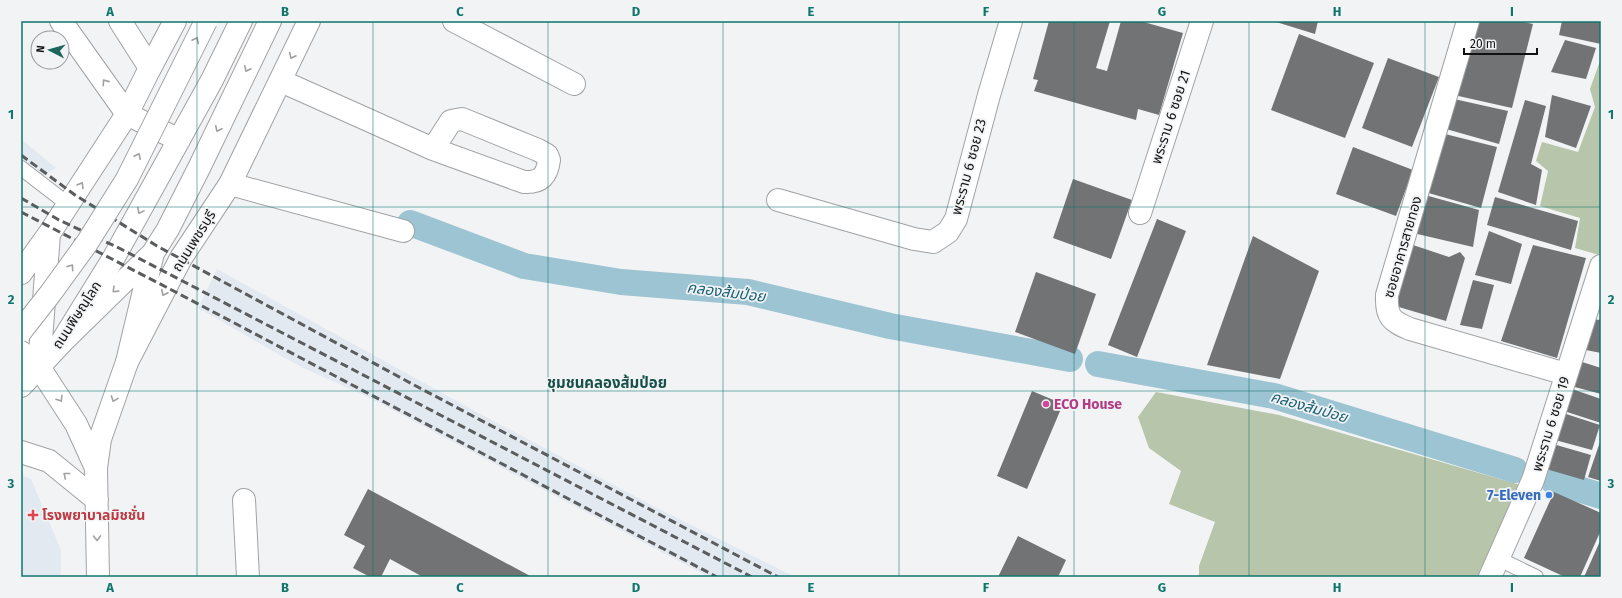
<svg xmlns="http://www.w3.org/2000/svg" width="1622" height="598" font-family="'Fira Sans','Noto Sans Thai',sans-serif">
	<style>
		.built { fill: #e2e9f0 }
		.green { fill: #b7c5aa }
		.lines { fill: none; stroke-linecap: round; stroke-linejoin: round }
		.canal { stroke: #9dc4d2; stroke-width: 26 }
		.building { fill: #727374 }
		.service-casing { stroke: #a1a2a4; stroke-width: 16 }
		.minor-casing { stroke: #a1a2a4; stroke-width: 24 }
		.primary-casing { stroke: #a1a2a4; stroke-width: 24 }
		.motorway-casing { stroke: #a1a2a4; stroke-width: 24 }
		.service { stroke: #fff; stroke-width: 14 }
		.minor { stroke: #fff; stroke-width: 22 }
		.primary { stroke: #fff; stroke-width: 22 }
		.motorway { stroke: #fff; stroke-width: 22 }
		.rail { stroke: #5b5c5d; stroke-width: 3; stroke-dasharray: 8 4; stroke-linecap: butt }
		.primary-bridge-casing { stroke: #a1a2a4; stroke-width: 24; stroke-linecap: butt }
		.primary-bridge { stroke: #fff; stroke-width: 22 }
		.oneway { stroke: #a0a0a1 }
		.grid { fill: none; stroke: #0f766e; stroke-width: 1; stroke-opacity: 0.55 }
		.hotel-dot { fill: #d1479c; stroke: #f2f3f5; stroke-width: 1.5 }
		.shop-dot { fill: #3f7fe0; stroke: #f2f3f5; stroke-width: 1.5 }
		.health-dot { fill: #e0444e; stroke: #f2f3f5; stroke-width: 1.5 }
		.labels { text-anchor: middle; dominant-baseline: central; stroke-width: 3.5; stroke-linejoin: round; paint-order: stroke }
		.street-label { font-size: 14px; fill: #121213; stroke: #f2f3f5 }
		.hotel-label { font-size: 14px; font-weight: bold; fill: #b23c85; stroke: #f2f3f5; text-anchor: start }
		.shop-label { font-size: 14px; font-weight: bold; fill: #366cbe; stroke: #f2f3f5; text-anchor: end }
		.health-label { font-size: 14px; font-weight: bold; fill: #be3a42; stroke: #f2f3f5; text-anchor: start }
		.water-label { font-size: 15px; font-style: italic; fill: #176075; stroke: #f2f3f5 }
		.neighbourhood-label { font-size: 15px; font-weight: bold; fill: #165048; stroke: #f2f3f5 }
		.neatline { fill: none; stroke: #0f766e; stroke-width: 1.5 }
		.grid-label { font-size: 13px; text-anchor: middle; font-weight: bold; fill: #0f766e }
	</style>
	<rect width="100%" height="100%" fill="#f2f3f5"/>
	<path class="built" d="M21,139L56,168L40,177L21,162Z
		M217,269L475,411L657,508L795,577H709L368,397L299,366L198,308Z
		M21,475L31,479L61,550V577H21Z"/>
	<path class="green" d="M1601,58V249L1599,255L1575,248L1580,218L1540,206L1548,171L1536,161L1542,142L1578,152L1595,107L1590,89Z
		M1156,392L1279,415L1524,486L1479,577H1199V566L1215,522L1169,504L1181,471L1149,448L1138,417Z"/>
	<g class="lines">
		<path class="canal" d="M410,223L524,266L621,282L748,292L890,326L1070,359
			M1098,364L1274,396L1515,470
			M1553,481L1601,496"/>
	</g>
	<path class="building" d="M1049,21H1110L1096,68L1107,71L1121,21H1140L1183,33L1159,115L1138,109L1136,120L1034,91L1038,80L1033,79Z
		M1273,21H1318L1315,34Z
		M1476,21H1520L1533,24L1512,108L1454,95Z
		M1562,21H1601V44L1559,35Z
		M1299,34L1374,63L1345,138L1271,110Z
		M1565,40L1596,48L1586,79L1551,72Z
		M1388,58L1439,77L1412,147L1362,128Z
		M1552,95L1591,106L1576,148L1545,137Z
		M1454,99L1508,111L1499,144L1446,129Z
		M1525,100L1546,106L1531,164L1542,170L1536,205L1498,192Z
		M1445,134L1497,147L1481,208L1425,192Z
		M1353,147L1413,170L1396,216L1336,194Z
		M1073,179L1132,200L1111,259L1053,238Z
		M1425,195L1479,210L1473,247L1413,233Z
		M1495,197L1578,221L1571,250L1487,225Z
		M1157,219L1186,231L1137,357L1108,345Z
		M1489,231L1522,244L1511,284L1475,275Z
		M1253,236L1319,271L1280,379L1207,365Z
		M1410,244L1449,257L1460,252L1465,258L1446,321L1392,305Z
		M1533,245L1586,258L1557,358L1501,341Z
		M1036,272L1096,294L1075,354L1015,332Z
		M1473,280L1494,285L1482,329L1460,325Z
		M1591,319L1601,320V353L1586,350Z
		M1579,361L1601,368V394L1571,386Z
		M1569,388L1601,399V423L1564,411Z
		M1032,391L1063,404L1027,489L997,476Z
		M1563,413L1600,425L1592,450L1555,440Z
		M1601,439V481L1588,477Z
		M1553,444L1591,455L1584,480L1546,469Z
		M368,489L532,577H423L390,559L381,577H370L353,568L365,546L344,535Z
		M1554,492L1601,513V530L1580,577H1565L1524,558Z
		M1018,536L1066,560L1058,577H998Z
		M1601,539V577H1584Z"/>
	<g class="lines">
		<defs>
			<path id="service" d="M21,168L69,205
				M1499,559L1536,577"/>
			<path id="minor" d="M120,21L150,68
				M454,21L574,84
				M1468,21L1387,295C1386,317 1391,321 1410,329L1566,374
				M281,81L433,149L524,182C541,183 547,176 549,160L547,155L538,150L462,119L451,121L433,149
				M230,184L403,231
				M778,200L914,239L933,242L948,232L956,219L989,95L1011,21
				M1140,213L1202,21
				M244,500L248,577
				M1490,577L1533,480L1601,266"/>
			<path id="primary" d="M127,114L179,140
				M21,273L49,234L127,114L150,68L175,21
				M21,352L39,367L76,424L96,468L98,577
				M39,367L49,234
				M21,386L61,343L113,259L212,80L241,21
				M21,452L49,461L97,500
				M96,468L100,439L127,362L181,258L230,184L309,21"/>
			<path id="motorway" d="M61,21L127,114
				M61,343L153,253
				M127,362L153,253L168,229L199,168L270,21"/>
		</defs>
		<use href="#service" class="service-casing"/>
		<use href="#minor" class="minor-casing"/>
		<use href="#primary" class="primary-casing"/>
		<use href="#motorway" class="motorway-casing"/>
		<use href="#service" class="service"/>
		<use href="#minor" class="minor"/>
		<use href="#primary" class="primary"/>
		<use href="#motorway" class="motorway"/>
		<path class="rail" d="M21,155L75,195L157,246L416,386L778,577
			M21,198L59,220L119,248L752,577
			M21,212L166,287L717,577"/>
		<defs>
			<path id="primary-bridge" d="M21,331L50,294L87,243L127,179L206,21"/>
		</defs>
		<use href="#primary-bridge" class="primary-bridge-casing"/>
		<use href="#primary-bridge" class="primary-bridge"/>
	</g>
	<defs><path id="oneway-chevron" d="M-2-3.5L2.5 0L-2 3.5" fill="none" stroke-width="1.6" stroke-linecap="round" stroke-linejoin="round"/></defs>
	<g class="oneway">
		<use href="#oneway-chevron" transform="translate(196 40) rotate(-63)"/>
		<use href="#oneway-chevron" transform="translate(292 56) rotate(116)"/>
		<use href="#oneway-chevron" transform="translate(247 69) rotate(116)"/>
		<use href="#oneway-chevron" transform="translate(105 82) rotate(-125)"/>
		<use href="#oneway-chevron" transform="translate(218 129) rotate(116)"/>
		<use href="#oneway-chevron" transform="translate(138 156) rotate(-64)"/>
		<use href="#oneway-chevron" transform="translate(81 185) rotate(-59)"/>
		<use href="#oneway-chevron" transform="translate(140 211) rotate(118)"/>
		<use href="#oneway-chevron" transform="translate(71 267) rotate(-54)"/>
		<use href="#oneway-chevron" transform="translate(115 290) rotate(136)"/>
		<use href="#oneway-chevron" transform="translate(164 293) rotate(117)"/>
		<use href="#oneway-chevron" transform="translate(60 399) rotate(57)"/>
		<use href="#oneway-chevron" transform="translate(114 399) rotate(110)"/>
		<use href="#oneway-chevron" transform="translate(66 475) rotate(-141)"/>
		<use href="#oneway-chevron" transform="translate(97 538) rotate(89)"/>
	</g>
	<path class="grid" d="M197,21V577M373,21V577M548,21V577M723,21V577M899,21V577M1074,21V577M1249,21V577M1425,21V577M21,207H1601M21,391H1601"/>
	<circle class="hotel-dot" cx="1046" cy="404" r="4"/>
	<circle class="shop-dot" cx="1549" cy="495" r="4"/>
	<path class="health-dot" d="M31 509h4v4h4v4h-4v4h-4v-4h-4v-4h4z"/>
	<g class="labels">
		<g class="street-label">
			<text transform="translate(1171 117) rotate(-72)">พระราม 6 ซอย 21</text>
			<text transform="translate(969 167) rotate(-75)">พระราม 6 ซอย 23</text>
			<text transform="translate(194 241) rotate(-58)">ถนนเพชรบุรี</text>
			<text transform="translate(1403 247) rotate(-74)">ซอยอาคารสายทอง</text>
			<text transform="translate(77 315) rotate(-57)">ถนนพิษณุโลก</text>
			<text transform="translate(1551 424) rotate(-73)">พระราม 6 ซอย 19</text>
		</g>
		<g class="hotel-label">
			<text x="1054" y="404">ECO House</text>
		</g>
		<g class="shop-label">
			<text x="1541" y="495">7-Eleven</text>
		</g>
		<g class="health-label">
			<text x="42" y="515">โรงพยาบาลมิชชั่น</text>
		</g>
		<g class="water-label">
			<text transform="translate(726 292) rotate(7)">คลองส้มป่อย</text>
			<text transform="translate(1309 407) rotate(16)">คลองส้มป่อย</text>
		</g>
		<g class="neighbourhood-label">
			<text x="607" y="383">ชุมชนคลองส้มป่อย</text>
		</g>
	</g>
	<rect width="1622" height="598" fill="none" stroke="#f2f3f5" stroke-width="44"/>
	<g transform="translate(50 50) rotate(276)"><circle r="19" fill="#f2f3f5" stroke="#98999b"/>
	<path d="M0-3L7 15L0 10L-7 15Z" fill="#1e665c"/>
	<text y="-6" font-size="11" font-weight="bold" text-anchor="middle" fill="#121213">N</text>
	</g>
	<path d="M1464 48v6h73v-6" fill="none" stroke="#121213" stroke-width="2"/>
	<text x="1470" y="48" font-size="12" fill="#121213" stroke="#f2f3f5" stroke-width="3" paint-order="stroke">20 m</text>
	<rect x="22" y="22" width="1578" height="554" class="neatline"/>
	<g class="grid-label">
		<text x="110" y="16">A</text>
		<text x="285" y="16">B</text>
		<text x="460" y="16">C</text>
		<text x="636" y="16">D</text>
		<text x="811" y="16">E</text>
		<text x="986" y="16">F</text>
		<text x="1162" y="16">G</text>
		<text x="1337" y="16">H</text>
		<text x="1512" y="16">I</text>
		<text x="11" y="119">1</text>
		<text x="1611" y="119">1</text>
		<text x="11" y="304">2</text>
		<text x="1611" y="304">2</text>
		<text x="11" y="488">3</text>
		<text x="1611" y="488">3</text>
		<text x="110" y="592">A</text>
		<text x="285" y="592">B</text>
		<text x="460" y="592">C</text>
		<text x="636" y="592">D</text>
		<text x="811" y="592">E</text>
		<text x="986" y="592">F</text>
		<text x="1162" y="592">G</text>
		<text x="1337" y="592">H</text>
		<text x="1512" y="592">I</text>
	</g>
</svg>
